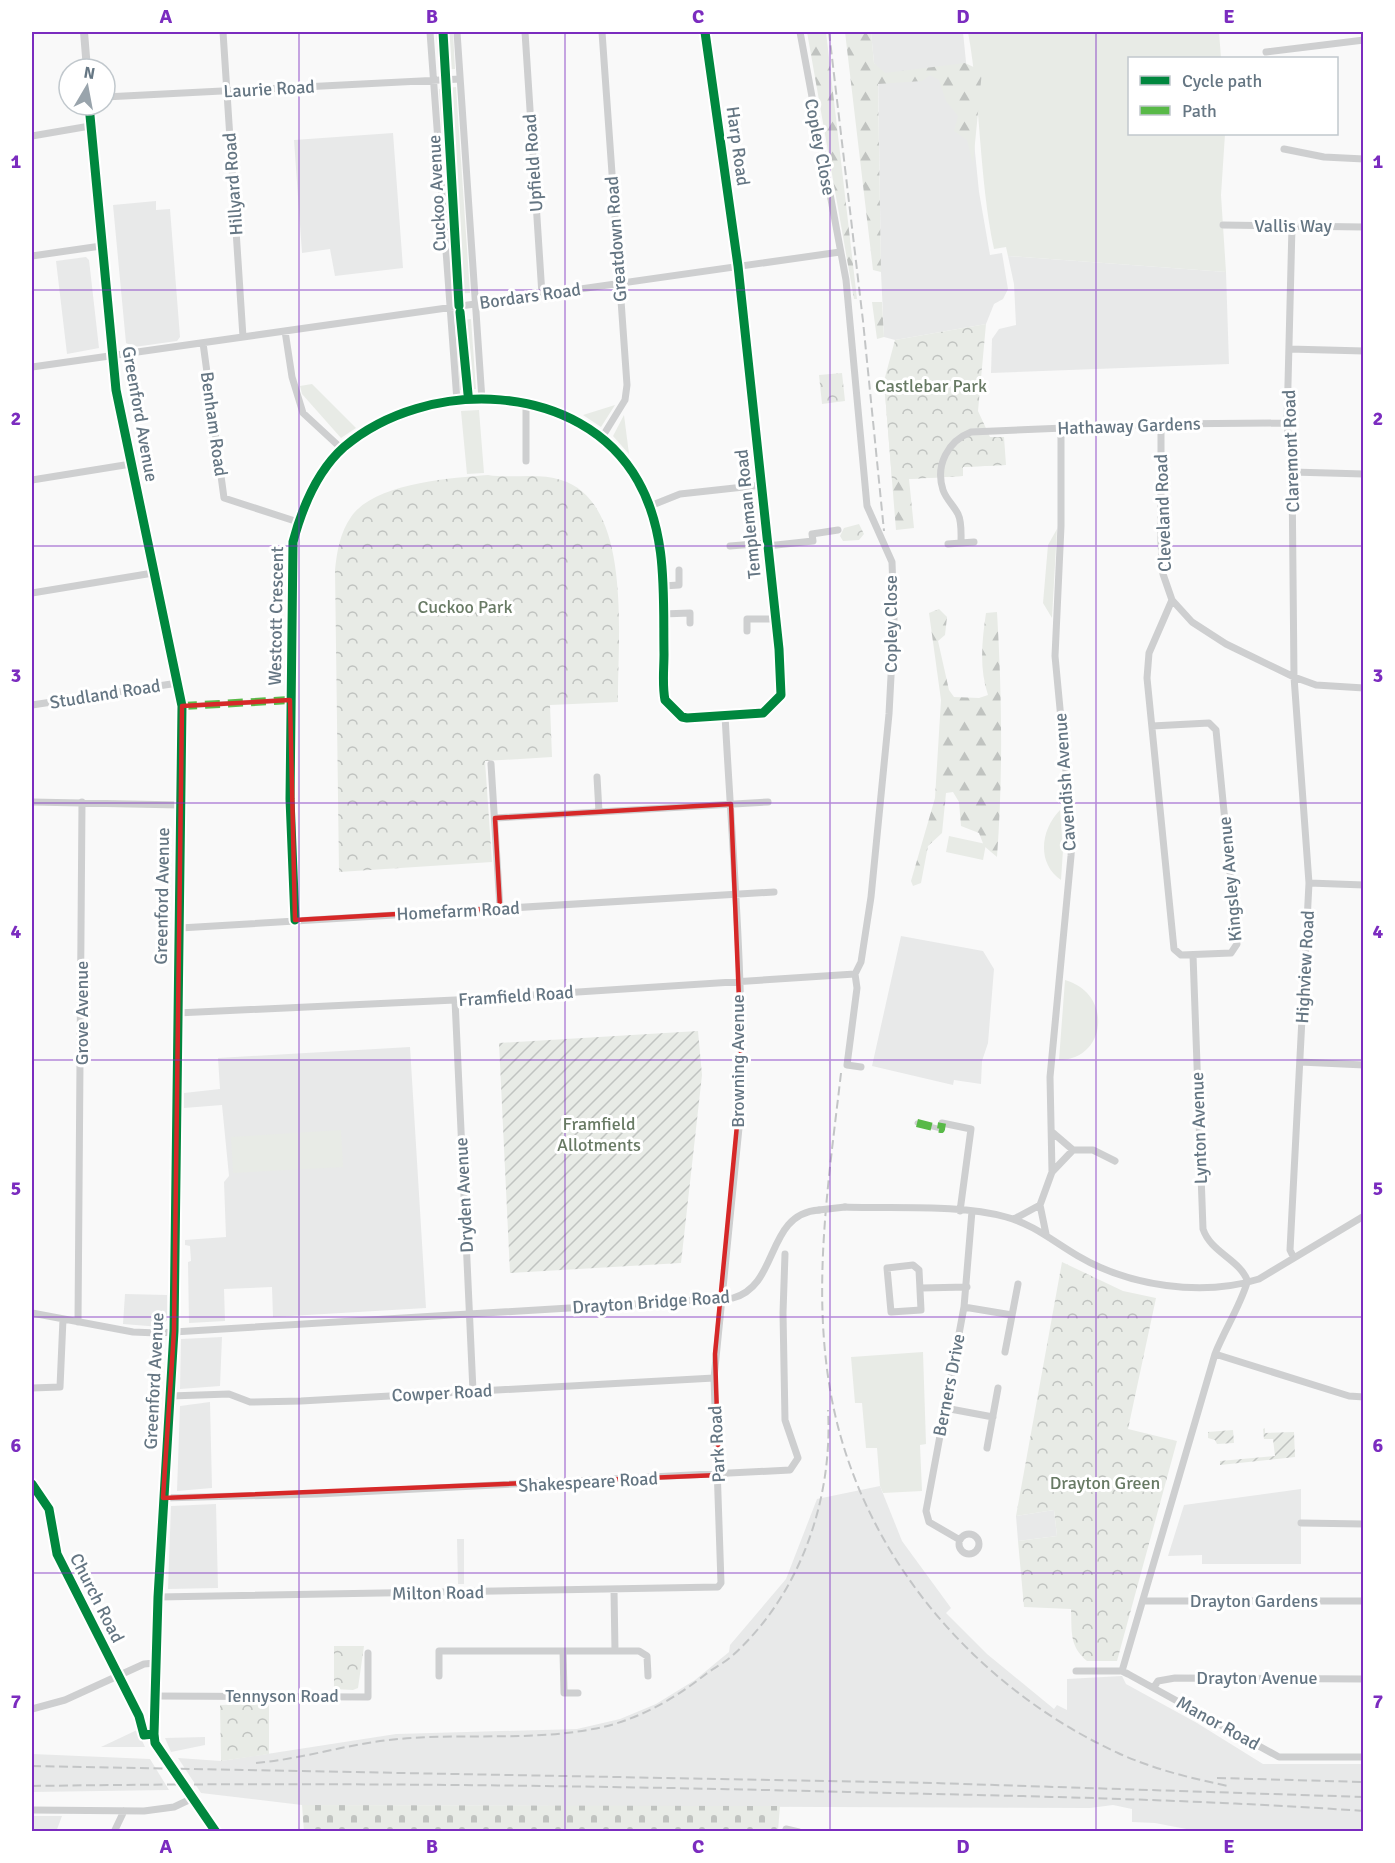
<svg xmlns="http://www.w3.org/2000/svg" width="1395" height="1863" font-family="Signika,sans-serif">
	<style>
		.built { fill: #e8e9e9 }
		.grass { fill: #e8ebe6 }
		.forest { fill: url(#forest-firs) }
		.cemetery { fill: url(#cemetery-stones) }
		.park { fill: url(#park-crowns) }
		.garden { fill: url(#garden-furrows) }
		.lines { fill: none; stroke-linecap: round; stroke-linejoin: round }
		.pedestrian { stroke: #cecfd0; stroke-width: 5 }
		.minor { stroke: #cecfd0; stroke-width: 7 }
		.tertiary { stroke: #cecfd0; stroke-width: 8 }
		.rail { stroke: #c3c5c6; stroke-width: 2; stroke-dasharray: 9 4.5; stroke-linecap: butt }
		.minor-bridge { stroke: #cecfd0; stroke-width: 7 }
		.quiet { stroke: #58b947; stroke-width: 8; stroke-dasharray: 15 8; stroke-linecap: butt }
		.cycleway-casing { stroke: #fff; stroke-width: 13 }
		.cycleway { stroke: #00873e; stroke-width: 9 }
		.marked { fill: none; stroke: #d62828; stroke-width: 4.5; stroke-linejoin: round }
		.grid { fill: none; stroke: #7b2cbf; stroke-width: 1.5; stroke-opacity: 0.55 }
		.labels { text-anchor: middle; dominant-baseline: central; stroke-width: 6; stroke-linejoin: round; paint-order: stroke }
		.street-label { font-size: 18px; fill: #657683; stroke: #fff }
		.park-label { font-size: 18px; fill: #687a64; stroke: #fff }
		.neatline { fill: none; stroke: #7b2cbf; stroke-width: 2 }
		.grid-label { font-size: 20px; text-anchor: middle; font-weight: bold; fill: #7b2cbf }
	</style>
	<defs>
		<pattern id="forest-firs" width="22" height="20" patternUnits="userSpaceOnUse" patternTransform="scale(1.5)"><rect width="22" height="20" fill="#e8ebe6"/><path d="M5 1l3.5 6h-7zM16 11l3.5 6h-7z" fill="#c0c3c0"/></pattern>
		<pattern id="cemetery-stones" width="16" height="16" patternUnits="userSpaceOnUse" patternTransform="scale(1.5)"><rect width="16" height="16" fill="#e8ebe6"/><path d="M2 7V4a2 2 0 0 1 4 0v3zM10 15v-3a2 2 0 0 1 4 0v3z" fill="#c0c3c0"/></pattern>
		<pattern id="park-crowns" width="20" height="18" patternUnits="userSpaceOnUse" patternTransform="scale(1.5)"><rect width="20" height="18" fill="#e8ebe6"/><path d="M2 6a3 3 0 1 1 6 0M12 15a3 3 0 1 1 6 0" fill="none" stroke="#c0c3c0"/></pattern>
		<pattern id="garden-furrows" width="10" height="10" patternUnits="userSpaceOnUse" patternTransform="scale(1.5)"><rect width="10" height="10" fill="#e8ebe6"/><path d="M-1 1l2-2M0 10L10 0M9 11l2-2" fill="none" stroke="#c0c3c0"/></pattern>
	</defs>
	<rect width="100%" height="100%" fill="#f9f9f9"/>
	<path class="built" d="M871,32H963L979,192L990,255L1002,253L1008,289L1003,299L994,304L986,324L895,340L884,337L881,272L878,69L874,63Z
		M393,133L403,268L335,276L330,249L302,253L294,140Z
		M156,201V210L170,209L180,337L177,341L134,347L126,343L113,205Z
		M1008,256L1226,272L1229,364L991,373L992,339L999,329L1016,325L1014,284Z
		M86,257L89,260L99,348L67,354L56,261Z
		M901,936L983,951L994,969L988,1043L982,1061L981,1084L954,1080L953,1085L872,1066Z
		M410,1047L426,1308L273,1317L272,1287L224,1289L225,1321L189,1323L188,1262L191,1261L190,1246L185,1245V1240L226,1237L224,1182L229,1176L222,1105L184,1108V1093L220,1089L218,1058Z
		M125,1294L167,1295V1320L161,1327L123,1324Z
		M222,1337L220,1386L180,1389L181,1339Z
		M210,1402L212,1488L177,1491L180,1406Z
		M880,1486L902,1541L951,1608L946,1613L987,1654L1054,1709L1057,1705L1067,1710V1679L1122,1676L1126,1684L1197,1723L1263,1764H1363V1831H1197L1155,1823L1132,1822V1809L1113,1805L1090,1808L302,1805L201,1793L178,1758L221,1761L396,1734L577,1729L620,1719L656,1704L695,1680L729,1652L730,1645L786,1579L817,1499Z
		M1301,1489V1564H1202V1555L1168,1556L1184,1505Z
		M216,1504L218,1588L168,1589L171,1506Z
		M1054,1510L1057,1536L1018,1541L1016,1516Z
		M457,1539H464V1584H458Z
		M137,1730L145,1747H101Z
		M205,1737V1745L171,1752L165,1738Z
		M32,1754L150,1759L169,1790L32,1792Z
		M32,1816H62L56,1832L32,1831Z"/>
	<path class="grass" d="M436,32H453L455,69L439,70Z
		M968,32H1219L1221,58H1130V134H1225L1221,195L1226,272L1008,256L1006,247L994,249C979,178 981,104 968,32Z
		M456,87L470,293L454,294L439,89Z
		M471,319L476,389L460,390L455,321Z
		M312,384L356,428L341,438L302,394L300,386Z
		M615,405L601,427L583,415Z
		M479,410L484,473L467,474L461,411Z
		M624,415L629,454L613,436Z
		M1057,529L1052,618L1043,603L1048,545Z
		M1060,810L1063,850L1061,880C1036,863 1041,829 1060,810Z
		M949,836L986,844L983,860L946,852Z
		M1065,980C1114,994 1106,1060 1059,1060Z
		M341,1130L343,1167L233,1173L231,1137Z
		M923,1352L926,1444L920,1445L922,1491L883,1493L880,1486L877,1448H866L862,1403H855L851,1357Z"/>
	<path class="forest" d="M807,32H826L857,299H854Z
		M845,32H871L874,63L885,73L965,63L982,71L973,164L967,140L954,131L958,116L946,101L939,80L930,75L922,81L878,84L881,272L873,270Z
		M872,302H882L884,337L877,339Z
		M884,381L992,445L1006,465L963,467V476L909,479L914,528L896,530Z
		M939,609L947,617L945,635L938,641L949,690L954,697L979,698L988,695C979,668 982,641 986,613L997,612C1002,695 1003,775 997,857L984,846L979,833L961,826L959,802L953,792L946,793L942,833L928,846L921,883L913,886L911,881L935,798L941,700L929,613Z"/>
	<path class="cemetery" d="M302,1805L780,1806L778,1831L304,1832Z"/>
	<path class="park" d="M986,324L978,411L990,437H1004L1006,465L963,467V476L892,480L884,381L895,340Z
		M842,373L845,401L822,404L819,375Z
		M488,475C511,479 538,472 561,480C634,502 617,642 618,702L550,705L552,757L485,761L492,862L339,872L335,570C337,551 340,533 351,517C374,483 450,478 488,475Z
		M859,524L864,534L859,540L843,541L840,536L844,528Z
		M1062,1262L1123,1291L1156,1298L1128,1429L1177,1441L1117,1661H1087C1069,1646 1072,1631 1071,1609L1024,1607L1018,1541L1057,1536L1054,1510L1016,1516Z
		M334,1646H364L358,1688L353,1690L334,1689Z
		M269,1704V1754L221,1761L220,1705Z"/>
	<path class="garden" d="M698,1031L702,1075L681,1263L510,1273L499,1043Z
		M1265,1428V1433L1294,1432L1295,1457L1220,1465V1461L1275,1456L1273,1439H1264L1263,1429Z
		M1233,1430L1234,1443L1217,1444L1215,1440L1208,1438V1432Z"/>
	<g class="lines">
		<path class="pedestrian" d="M182,706L290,700
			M917,1123L941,1129L942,1123"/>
		<path class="minor" d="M223,32L243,337
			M430,32L457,401
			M457,32L482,400
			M525,32L542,295
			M800,32L846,280L867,506L892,562L894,619L889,714L871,897L861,962L855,974L857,988L847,1065L861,1067
			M1266,52L1364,40
			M105,97L460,79
			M32,136L90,126
			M1284,149L1324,157L1364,159
			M1223,225L1364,227
			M1292,226L1287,423L1292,472L1294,677L1309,883L1290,1250L1293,1256
			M32,256L101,246
			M285,331L292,377L303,413L342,449
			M203,343L224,498L298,522
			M1289,349L1364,351
			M32,367L840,252
			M526,403V461
			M1161,424V542L1163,574L1172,600L1192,622L1226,644L1294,677L1316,685L1364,688
			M601,439L625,400L627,385L602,32
			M1292,472L1364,474
			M32,480L131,464
			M650,506L680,494L762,485
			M961,543C961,534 962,522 958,514C954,506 946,499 943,490C935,465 948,441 971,432L1161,424L1287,423
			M948,544L974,542
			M730,546L767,543
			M767,546L813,541L812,534L838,530
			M663,586L679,585V570
			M32,593L153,573
			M663,614L690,613V623
			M747,631V619H776
			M32,705L178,683
			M1152,726L1209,723L1216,730L1237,944L1231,953L1181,955L1174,949L1147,678L1149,653L1172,600
			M491,764L500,908
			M597,777L599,812
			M32,802L180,805
			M495,818L768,802
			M1309,883L1364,885
			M295,920L290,799L293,542C302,508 317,471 344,447C426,377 581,380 638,481C668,534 663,595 664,654C664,669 662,685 665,700L682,717L687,718L763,713L781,695L779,649L738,266L705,32
			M180,928L774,892
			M1193,955L1203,1229C1211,1253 1240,1259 1248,1282
			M455,1000L473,1391
			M177,1013L455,1000L855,974
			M1300,1062L1364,1065
			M942,1123L971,1129L960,1211
			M1052,1132L1073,1150H1093L1115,1161
			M1052,1172L1073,1150
			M1040,1205L1046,1234
			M845,1207C894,1209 959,1204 1006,1217C1033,1224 1054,1242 1078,1256C1129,1286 1202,1297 1259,1279L1364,1216
			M1014,1219L1040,1205L1052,1172L1050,1077L1071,856L1072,835L1055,656L1061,526V429
			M913,1265L919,1270L921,1310L891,1312L887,1268Z
			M921,1288L967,1287
			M964,1307L1012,1315
			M32,1313L133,1332L157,1333L733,1298C780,1285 765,1214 819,1210
			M78,1322L82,802
			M1005,1352L1018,1284
			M1215,1354L1349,1396L1364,1397
			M32,1388L60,1387L63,1319
			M170,1396L229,1394L250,1402L301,1401L714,1378
			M945,1408L993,1417
			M987,1448L998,1388
			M32,1484L49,1509L57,1554L139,1716L141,1726
			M163,1498L317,1494L790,1470L798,1458L785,1420L783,1313L785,1254
			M1301,1523L1364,1524
			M959 1544a10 10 0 1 1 20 0a10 10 0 1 1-20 0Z
			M960,1540L929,1522L926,1511L964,1307L972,1211
			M614,1590L615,1651
			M158,1597L718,1587L721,1583L714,1378L741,1108C744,977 732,846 725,715
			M1144,1601H1364
			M563,1651L564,1693H578
			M1076,1671H1122L1128,1674L1279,1757H1364
			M1122,1671L1215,1354C1225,1329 1239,1308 1247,1283
			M439,1676V1651H639L647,1656L648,1676
			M1154,1687L1158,1681L1175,1678L1364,1679
			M153,1696L368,1697V1653
			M32,1709L65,1700L144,1664L155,1663
			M32,1810L144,1811L174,1807L193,1798
			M786,1829L799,1832
			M114,1832L124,1811"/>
		<path class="tertiary" d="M84,32L87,69
			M89,105L116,390L182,706L174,1331L158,1597L154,1734L155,1743L216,1832"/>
		<path class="rail" d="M829,32L863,321L884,531
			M841,1073C829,1178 812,1284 830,1389C857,1550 972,1686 1118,1753C1153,1769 1190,1778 1228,1786
			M256,1763C302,1759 344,1745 389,1740C457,1732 526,1742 593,1729C634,1722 673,1700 706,1674C714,1668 724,1663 732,1656C800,1595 833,1500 828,1410
			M32,1766L933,1783L1364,1797
			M1217,1778L1364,1782
			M32,1786C304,1782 576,1785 848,1792C1020,1796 1192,1799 1364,1811"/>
		<path class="minor-bridge" d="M819,1210L845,1207"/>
		<path class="quiet" d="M182,706L290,700
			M917,1123L941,1129L942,1123"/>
		<defs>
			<path id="cycleway" d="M443,32L459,306
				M89,105L116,390L182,706L174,1331L158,1597L154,1734L155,1743L216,1832
				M460,312L468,394
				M295,920L290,799L293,542C302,508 317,471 344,447C426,377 581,380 638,481C668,534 663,595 664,654C664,669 662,685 665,700L682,717L687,718L763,713L781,695L779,649L738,266L705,32
				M32,1484L49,1509L57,1554L139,1716L144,1735L154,1734"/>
		</defs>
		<use href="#cycleway" class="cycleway-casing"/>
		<use href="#cycleway" class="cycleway"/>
	</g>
	<path class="marked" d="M290,700L295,920L500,908L495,818L731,804L742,1073L715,1354L719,1475L163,1498L174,1331L182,706Z"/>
	<path class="grid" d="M299,32V1832M565,32V1832M830,32V1832M1096,32V1832M32,290H1364M32,546H1364M32,803H1364M32,1060H1364M32,1317H1364M32,1573H1364"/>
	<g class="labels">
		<g class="street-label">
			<text transform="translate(269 89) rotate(-3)">Laurie Road</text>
			<text transform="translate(738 146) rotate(82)">Harp Road</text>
			<text transform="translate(820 147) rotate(79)">Copley Close</text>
			<text transform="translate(533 163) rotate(-94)">Upfield Road</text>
			<text transform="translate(233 184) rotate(-94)">Hillyard Road</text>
			<text transform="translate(437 193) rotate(-93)">Cuckoo Avenue</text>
			<text x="1293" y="226">Vallis Way</text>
			<text transform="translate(616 239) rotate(-94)">Greatdown Road</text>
			<text transform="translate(530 296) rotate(-8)">Bordars Road</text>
			<text transform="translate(140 414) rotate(80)">Greenford Avenue</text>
			<text transform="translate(214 424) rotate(82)">Benham Road</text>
			<text transform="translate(1129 426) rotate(-2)">Hathaway Gardens</text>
			<text transform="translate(1291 451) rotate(-92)">Claremont Road</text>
			<text transform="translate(1163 513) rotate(-92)">Cleveland Road</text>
			<text transform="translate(748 514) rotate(-96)">Templeman Road</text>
			<text transform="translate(276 616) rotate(-89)">Westcott Crescent</text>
			<text transform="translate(891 624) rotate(-90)">Copley Close</text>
			<text transform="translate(105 694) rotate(-9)">Studland Road</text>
			<text transform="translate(1065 782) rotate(-94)">Cavendish Avenue</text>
			<text transform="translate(1230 879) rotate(-95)">Kingsley Avenue</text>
			<text transform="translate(162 896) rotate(-89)">Greenford Avenue</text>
			<text transform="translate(458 911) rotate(-3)">Homefarm Road</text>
			<text transform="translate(1305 967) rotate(-87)">Highview Road</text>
			<text transform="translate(516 996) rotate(-4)">Framfield Road</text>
			<text transform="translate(82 1013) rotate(-90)">Grove Avenue</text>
			<text transform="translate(738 1061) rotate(-90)">Browning Avenue</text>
			<text transform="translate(1199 1128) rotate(-92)">Lynton Avenue</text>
			<text transform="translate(464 1195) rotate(-93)">Dryden Avenue</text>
			<text transform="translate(651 1302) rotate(-4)">Drayton Bridge Road</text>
			<text transform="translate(154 1381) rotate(-87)">Greenford Avenue</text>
			<text transform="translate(949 1385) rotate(-79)">Berners Drive</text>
			<text transform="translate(442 1393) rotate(-3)">Cowper Road</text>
			<text transform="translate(717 1444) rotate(-93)">Park Road</text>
			<text transform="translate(588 1482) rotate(-3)">Shakespeare Road</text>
			<text transform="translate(438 1593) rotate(-1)">Milton Road</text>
			<text transform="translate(97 1598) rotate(63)">Church Road</text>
			<text x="1254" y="1601">Drayton Gardens</text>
			<text x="1257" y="1678">Drayton Avenue</text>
			<text x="282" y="1696">Tennyson Road</text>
			<text transform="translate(1218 1723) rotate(29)">Manor Road</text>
		</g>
		<g class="park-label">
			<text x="931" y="386">Castlebar Park</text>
			<text x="465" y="607">Cuckoo Park</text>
			<text x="599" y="1124">Framfield<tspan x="599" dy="21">Allotments</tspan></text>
			<text x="1105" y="1483">Drayton Green</text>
		</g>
	</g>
	<rect width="1395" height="1863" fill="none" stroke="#ffffff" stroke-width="66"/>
	<rect x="1128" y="57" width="210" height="78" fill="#ffffff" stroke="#c1c8cd" stroke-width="1.5"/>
	<rect x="1140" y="76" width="30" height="9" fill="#00873e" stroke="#c1c8cd" stroke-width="1.5"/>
	<text x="1182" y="87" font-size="18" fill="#657683">Cycle path</text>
	<rect x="1140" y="106" width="30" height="9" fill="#58b947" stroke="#c1c8cd" stroke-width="1.5"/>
	<text x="1182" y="117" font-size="18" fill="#657683">Path</text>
	<g transform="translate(87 87) rotate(10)"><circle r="28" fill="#ffffff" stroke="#c1c8cd" stroke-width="1.5"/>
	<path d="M0-4.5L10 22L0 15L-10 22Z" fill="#99a4ac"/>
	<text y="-9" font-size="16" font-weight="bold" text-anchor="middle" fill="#657683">N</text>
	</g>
	<rect x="33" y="33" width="1329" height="1797" class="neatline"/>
	<g class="grid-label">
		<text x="166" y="23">A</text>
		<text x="432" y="23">B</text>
		<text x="698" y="23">C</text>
		<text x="963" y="23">D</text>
		<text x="1229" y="23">E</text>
		<text x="16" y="168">1</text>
		<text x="1378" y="168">1</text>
		<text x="16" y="425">2</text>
		<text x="1378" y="425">2</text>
		<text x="16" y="682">3</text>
		<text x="1378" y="682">3</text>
		<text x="16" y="938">4</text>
		<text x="1378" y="938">4</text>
		<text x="16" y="1195">5</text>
		<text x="1378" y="1195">5</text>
		<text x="16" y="1452">6</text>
		<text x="1378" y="1452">6</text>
		<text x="16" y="1708">7</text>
		<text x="1378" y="1708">7</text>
		<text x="166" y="1853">A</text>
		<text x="432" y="1853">B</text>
		<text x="698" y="1853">C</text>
		<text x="963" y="1853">D</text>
		<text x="1229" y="1853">E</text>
	</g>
</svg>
